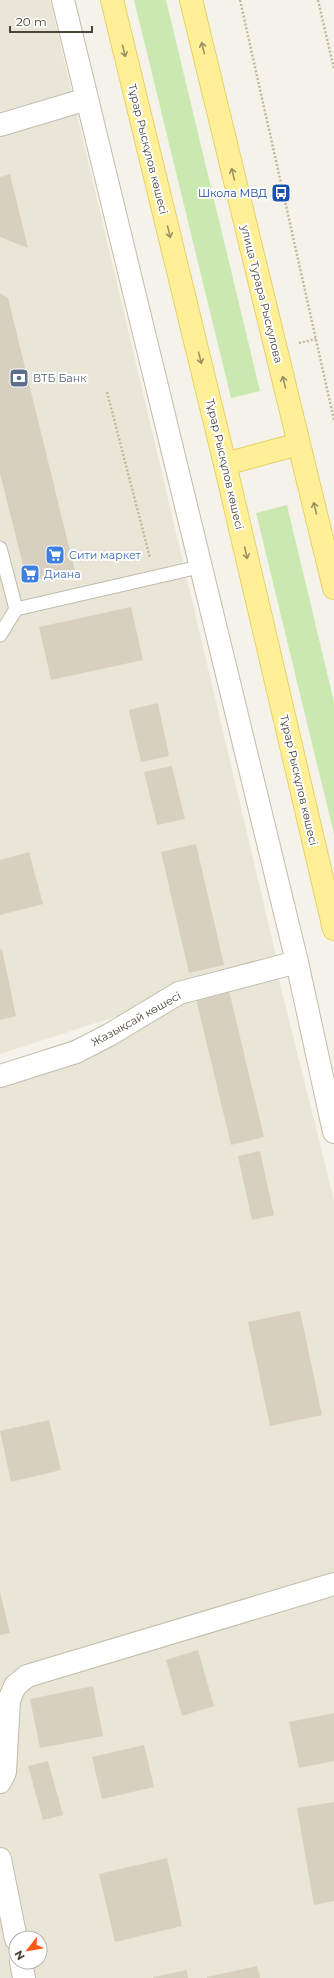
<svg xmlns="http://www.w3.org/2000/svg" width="334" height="1978" font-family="Montserrat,sans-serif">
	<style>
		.residential { fill: #e9e6d7; fill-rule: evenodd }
		.green { fill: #c9e9b1 }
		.building { fill: #d7d0be }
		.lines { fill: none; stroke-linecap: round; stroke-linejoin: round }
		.service-casing { stroke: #c1bcab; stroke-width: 15 }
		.minor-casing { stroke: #c1bcab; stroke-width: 24 }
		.primary-casing { stroke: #e6d166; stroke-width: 24 }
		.path { stroke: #c3ba9c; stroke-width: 2.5; stroke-dasharray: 2 2; stroke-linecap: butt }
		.service { stroke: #fff; stroke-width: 13 }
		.minor { stroke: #fff; stroke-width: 22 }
		.primary { stroke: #fff098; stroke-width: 22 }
		.oneway { stroke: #9b9163 }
		.labels { text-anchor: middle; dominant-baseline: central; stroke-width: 4; stroke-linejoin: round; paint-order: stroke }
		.street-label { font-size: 11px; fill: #494437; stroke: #fff }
		.transit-label { font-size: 11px; fill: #164399; stroke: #fff; text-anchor: end }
		.service-label { font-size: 11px; fill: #4e5e75; stroke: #fff; text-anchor: start }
		.shop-label { font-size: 11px; fill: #366cbe; stroke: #fff; text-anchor: start }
	</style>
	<rect width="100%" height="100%" fill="#f5f3e9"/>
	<path class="residential" d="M0,0H50L278,964L0,1054Z
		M276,968L334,1200V1978H0V1065ZM16,1938H40V1962H16Z"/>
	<path class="green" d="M134,0H166L260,391L231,398Z
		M287,505L334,702V834L256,513Z"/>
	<path class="building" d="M10,174L28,248L0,237V177Z
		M0,293L8,298L75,571L27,581L0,474Z
		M131,607L143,660L51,680L39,627Z
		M158,703L169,756L141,762L129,710Z
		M172,766L185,819L157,825L144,772Z
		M196,844L224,965L189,973L161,852Z
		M29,852L43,904L0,915V860Z
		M0,949H2L16,1016L0,1020Z
		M229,991L264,1137L231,1145L196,999Z
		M260,1151L274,1215L252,1220L238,1156Z
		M300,1311L322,1415L270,1426L248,1322Z
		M49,1420L61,1470L11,1482L0,1431Z
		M0,1592L10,1633L0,1635Z
		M198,1650L214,1706L182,1716L166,1660Z
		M93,1686L103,1736L40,1748L30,1699Z
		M334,1713V1761L299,1768L289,1722Z
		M144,1745L154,1787L102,1799L92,1757Z
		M48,1761L63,1815L43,1820L28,1766Z
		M334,1802V1901L314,1905L297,1808Z
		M167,1858L182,1926L115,1942L99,1874Z
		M257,1966L260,1978H207V1977Z
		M187,1970L188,1978H153V1977Z"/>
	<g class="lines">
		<defs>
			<path id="service" d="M0,548L16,609L199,567
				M0,635L16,609"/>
			<path id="minor" d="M63,0L297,962L334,1132
				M0,125L87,99
				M0,1076L76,1052L109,1035L179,993L297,962
				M0,1782L5,1772L9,1700L15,1686L27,1676L334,1584
				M0,1859L16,1939
				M21,1962L24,1978"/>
			<path id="primary" d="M112,0L225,464L334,929
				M191,0L334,588
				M225,464L299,444"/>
		</defs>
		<use href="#service" class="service-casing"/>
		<use href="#minor" class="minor-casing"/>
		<use href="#primary" class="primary-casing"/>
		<path class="path" d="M240,0L334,420
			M318,0L334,69
			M299,343L316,339
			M107,392L150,558"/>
		<use href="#service" class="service"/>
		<use href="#minor" class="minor"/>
		<use href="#primary" class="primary"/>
	</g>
	<defs><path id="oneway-shaft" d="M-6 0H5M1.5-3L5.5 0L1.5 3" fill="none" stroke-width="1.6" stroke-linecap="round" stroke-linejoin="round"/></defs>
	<g class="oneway">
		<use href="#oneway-shaft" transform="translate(203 48) rotate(-104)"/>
		<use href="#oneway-shaft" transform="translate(124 51) rotate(76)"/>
		<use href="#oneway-shaft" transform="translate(233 174) rotate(-104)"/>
		<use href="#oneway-shaft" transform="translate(169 232) rotate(76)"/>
		<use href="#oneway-shaft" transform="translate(200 358) rotate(76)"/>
		<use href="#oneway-shaft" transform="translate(284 382) rotate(-104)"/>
		<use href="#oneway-shaft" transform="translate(315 508) rotate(-104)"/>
		<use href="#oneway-shaft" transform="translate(246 553) rotate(77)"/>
	</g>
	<defs>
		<symbol id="bus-square" viewBox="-11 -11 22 22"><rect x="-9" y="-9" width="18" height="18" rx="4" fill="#1a4fb4" stroke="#fff"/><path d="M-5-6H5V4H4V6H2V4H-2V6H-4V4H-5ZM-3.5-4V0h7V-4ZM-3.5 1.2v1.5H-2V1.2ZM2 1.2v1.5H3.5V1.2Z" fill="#fff"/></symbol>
		<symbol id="bank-square" viewBox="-11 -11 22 22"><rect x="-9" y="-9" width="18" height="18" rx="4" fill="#5c6f8a" stroke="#fff"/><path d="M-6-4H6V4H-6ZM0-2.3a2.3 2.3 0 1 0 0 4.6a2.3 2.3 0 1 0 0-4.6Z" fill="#fff"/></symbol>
		<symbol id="supermarket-square" viewBox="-11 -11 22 22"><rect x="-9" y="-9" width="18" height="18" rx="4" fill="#3f7fe0" stroke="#fff"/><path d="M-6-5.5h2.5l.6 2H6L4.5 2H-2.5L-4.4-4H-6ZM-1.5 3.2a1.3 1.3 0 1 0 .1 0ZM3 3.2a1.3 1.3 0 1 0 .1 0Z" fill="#fff"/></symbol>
	</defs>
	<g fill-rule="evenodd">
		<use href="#bus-square" x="270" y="182" width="22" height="22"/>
		<use href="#bank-square" x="8" y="367" width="22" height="22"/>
		<use href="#supermarket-square" x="44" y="544" width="22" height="22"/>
		<use href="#supermarket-square" x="19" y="563" width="22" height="22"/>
	</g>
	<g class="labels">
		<g class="street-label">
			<text transform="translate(148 149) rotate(76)">Тұрар Рыскұлов көшесі</text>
			<text transform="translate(262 294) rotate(76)">улица Турара Рыскулова</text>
			<text transform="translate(225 464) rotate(77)">Тұрар Рыскұлов көшесі</text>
			<text transform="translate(299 780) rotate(77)">Тұрар Рыскұлов көшесі</text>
			<text transform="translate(136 1019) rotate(-29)">Жазықсай көшесі</text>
		</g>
		<g class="transit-label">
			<text x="267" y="193">Школа МВД</text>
		</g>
		<g class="service-label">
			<text x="33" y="378">ВТБ Банк</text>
		</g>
		<g class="shop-label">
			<text x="69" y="555">Сити маркет</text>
			<text x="44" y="574">Диана</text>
		</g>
	</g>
	<g transform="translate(28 1950) rotate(239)"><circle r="19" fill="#ffffff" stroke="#b6b4af"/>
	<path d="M0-3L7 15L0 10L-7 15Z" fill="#fd5917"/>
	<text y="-6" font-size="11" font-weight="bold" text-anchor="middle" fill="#494437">N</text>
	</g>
	<path d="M10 26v6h82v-6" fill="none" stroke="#494437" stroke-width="2"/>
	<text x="16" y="26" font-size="12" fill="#494437" stroke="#ffffff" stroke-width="3" paint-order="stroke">20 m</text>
</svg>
